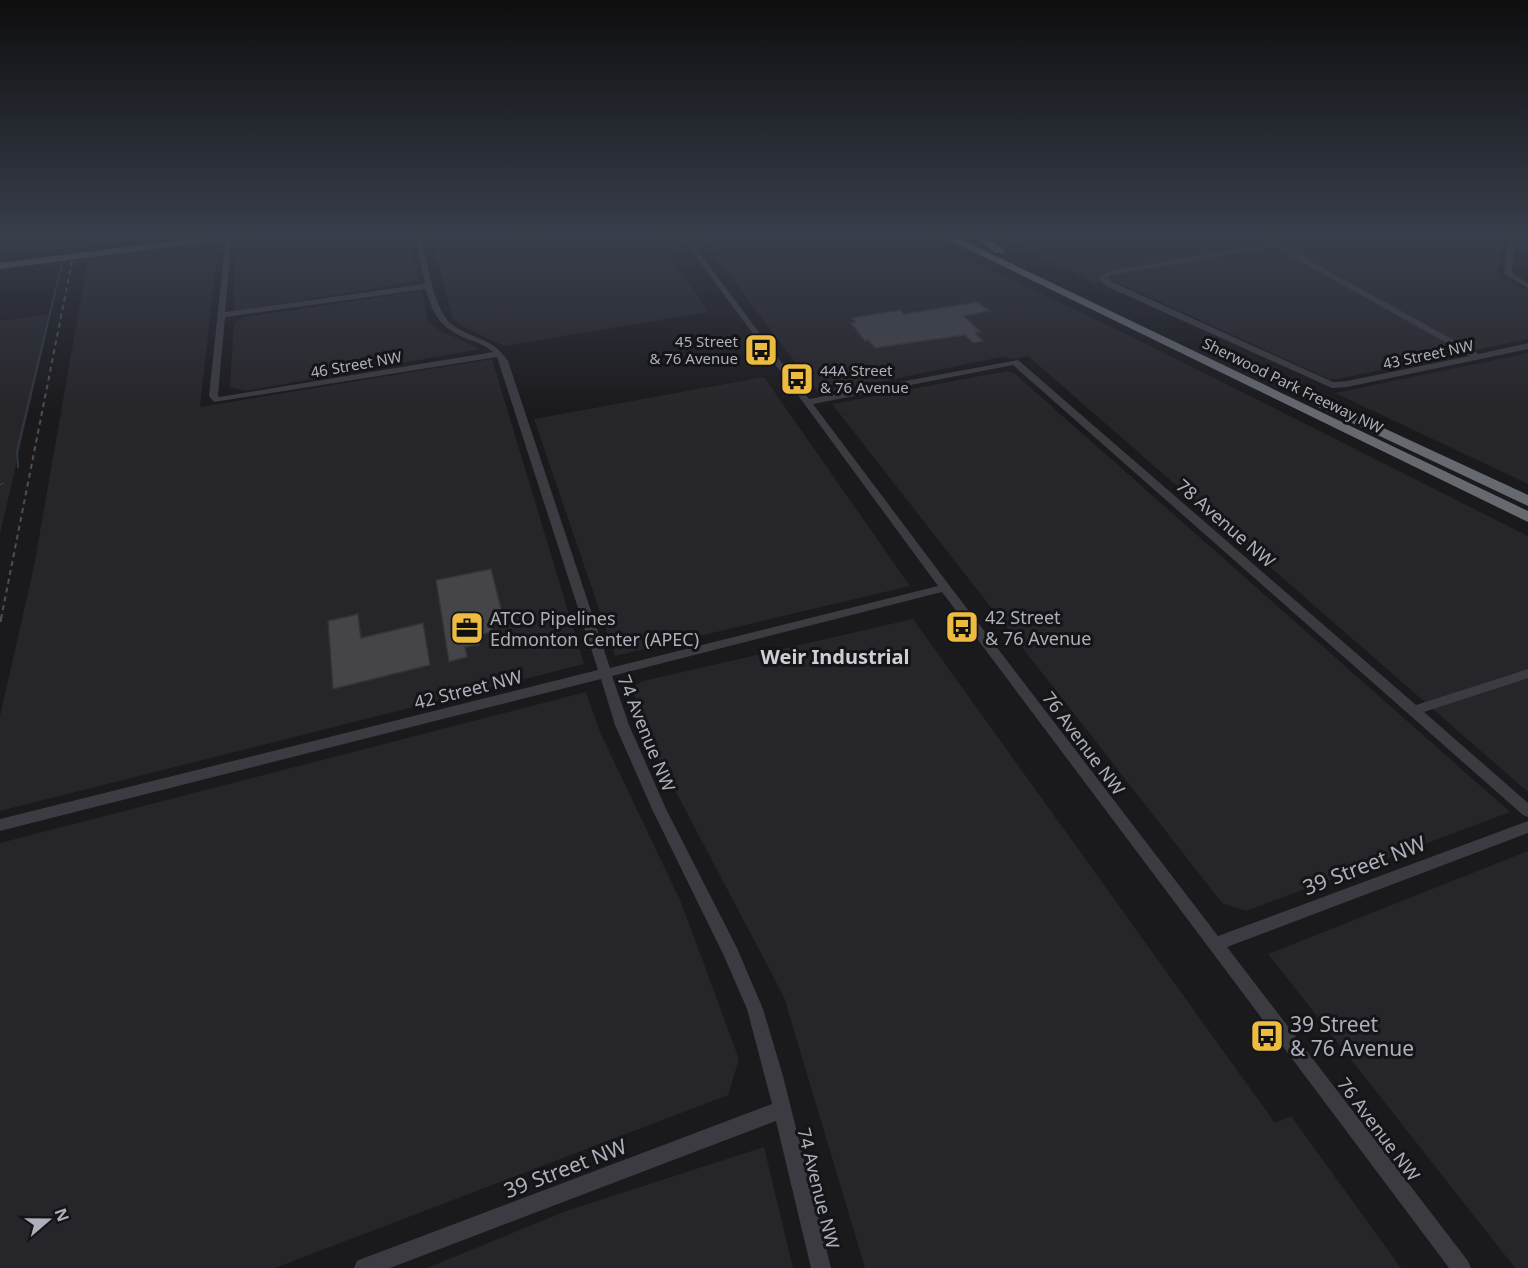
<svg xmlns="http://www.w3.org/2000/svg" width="1528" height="1268" font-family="'Noto Sans',sans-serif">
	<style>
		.built { fill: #262529 }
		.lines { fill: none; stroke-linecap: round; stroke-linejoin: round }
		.stream { stroke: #2f3840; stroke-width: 2 }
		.building { fill: #444449; stroke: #343438; stroke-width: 1.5 }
		.minor { fill: #3b3b41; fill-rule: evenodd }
		.major { fill: #57585f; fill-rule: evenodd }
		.highway { fill: #676971; fill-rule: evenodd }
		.rail-far1 { stroke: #4e4f55; stroke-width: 2; stroke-dasharray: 5 4; stroke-linecap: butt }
		.rail { stroke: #4e4f55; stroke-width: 3; stroke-dasharray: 8 7; stroke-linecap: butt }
		.labels { text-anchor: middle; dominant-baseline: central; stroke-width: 6; stroke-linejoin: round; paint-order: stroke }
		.far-poi-label { font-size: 15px; fill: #acb0bb; stroke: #151417; text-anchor: end }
		.far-street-label { font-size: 15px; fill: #acb0bb; stroke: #151417 }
		.street-label { font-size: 18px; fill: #acb0bb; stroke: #151417 }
		.poi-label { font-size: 18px; fill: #acb0bb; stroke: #151417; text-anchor: start }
		.neighbourhood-label { font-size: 20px; font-weight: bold; fill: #cdcfd7; stroke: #151417 }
		.near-street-label { font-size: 21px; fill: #acb0bb; stroke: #151417 }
		.near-poi-label { font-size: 21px; fill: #acb0bb; stroke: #151417; text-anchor: start }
	</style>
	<rect width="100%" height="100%" fill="#1a191c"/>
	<path class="built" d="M88,236H169L87,246Z
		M259,236H408L420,281L234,311V239Z
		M430,236H508L523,239L544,236H656L708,312L504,346L464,327L453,319Z
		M700,236H920L1128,335L1528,536V792L1028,356L1015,359L1002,357L819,394Z
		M999,236H1501L1497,276L1528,291V339L1338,379H1329L1117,282L1095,284Z
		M213,242L218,244L200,407L492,359L584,664L0,811V716L34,566L88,258Z
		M422,291L428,321L438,330L481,349L245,391L230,387L234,323L243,317Z
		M51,314L0,534V321Z
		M1528,353V484L1335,393Z
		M1007,371L1014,373L1510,812L1246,911L1222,903L832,404Z
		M764,377L910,586L615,656L534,419Z
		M913,619L1275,1123L1291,1116L1401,1268H865L784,997L658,758L632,688L643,681Z
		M586,692L600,732L681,902L739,1059L728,1095L275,1268H0V843Z
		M1528,851V1268H1515L1268,954Z
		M764,1147L793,1268H427L566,1211Z"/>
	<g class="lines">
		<path class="stream" d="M63,248L70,236
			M18,467L17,451L62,263
			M0,485L3,483"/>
	</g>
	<path class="building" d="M977,302L990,311L964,316L981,332L975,333L983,341L973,343L965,335L875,348L868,340L865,341L851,323L856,322L851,318L900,310L904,314Z
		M491,569L504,620L490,624L492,632L479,635V645L465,647L467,657L449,662L436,580Z
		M358,614L361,638L423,623L430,665L333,689L328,621Z"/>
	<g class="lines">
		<path class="minor" d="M226,236H232L225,312L425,284L415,236H421C427,260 433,312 454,326C475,340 493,338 508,361L610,668L938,586L681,236H687L809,399L1018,360L1416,705L1528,669V678L1424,712L1528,803V817L1523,815L1013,365L813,404L949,585L1218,936L1528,821V833L1227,947L1468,1261L1471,1268H1449L942,592L612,676L629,725L666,809L737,948L763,1009L783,1076L831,1268H811L776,1121L390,1268H354L357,1261L364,1258L772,1104L747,1009L724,956L652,809L615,725L601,679L0,831V819L598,670L497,357L214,402L209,396ZM426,289C433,316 441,328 467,339C477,342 486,346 493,352L219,397L218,395L225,317Z
			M513,236H531C527,239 516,239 513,236Z
			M1257,236H1265L1479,354L1528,343V349L1347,387L1332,388L1106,286L1099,278L1109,271L1269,244ZM1275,247L1470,356L1347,381L1333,382L1112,282L1107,278L1111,275Z
			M1508,236H1514L1512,273L1528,283V288L1504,274Z"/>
		<path class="major" d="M211,236H234L230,239L0,269V263Z"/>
		<path class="highway" d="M941,236H954L1528,511V522Z
			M972,236H984L1005,251L1004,253H996Z
			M1321,399L1528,495V506L1316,406L1314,403Z"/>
		<path class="rail-far1" d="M1,619L77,236"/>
		<path class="rail" d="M0,622L1,617"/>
	</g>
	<linearGradient id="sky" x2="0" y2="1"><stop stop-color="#0e0e0f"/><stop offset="0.57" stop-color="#383e4b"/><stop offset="1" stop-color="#383e4b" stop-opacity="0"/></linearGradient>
	<rect width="1528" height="413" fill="url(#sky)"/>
	<defs>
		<symbol id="bus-square" viewBox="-11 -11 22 22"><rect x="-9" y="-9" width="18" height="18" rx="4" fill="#edbb40" stroke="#151417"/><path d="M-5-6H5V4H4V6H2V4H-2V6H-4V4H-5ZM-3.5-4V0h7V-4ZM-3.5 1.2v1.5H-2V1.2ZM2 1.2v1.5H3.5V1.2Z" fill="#111"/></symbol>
		<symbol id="office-square" viewBox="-11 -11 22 22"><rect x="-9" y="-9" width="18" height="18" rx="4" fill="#edbb40" stroke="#151417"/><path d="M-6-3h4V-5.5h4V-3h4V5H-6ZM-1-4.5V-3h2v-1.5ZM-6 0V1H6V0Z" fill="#111"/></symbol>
	</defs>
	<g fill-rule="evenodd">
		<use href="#bus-square" x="742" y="331" width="38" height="38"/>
		<use href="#bus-square" x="778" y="360" width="38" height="38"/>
		<use href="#bus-square" x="943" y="608" width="38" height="38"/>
		<use href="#office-square" x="448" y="609" width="38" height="38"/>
		<use href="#bus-square" x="1248" y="1017" width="38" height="38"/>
	</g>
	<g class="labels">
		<g class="far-poi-label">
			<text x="738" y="341">45 Street<tspan x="738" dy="17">&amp; 76 Avenue</tspan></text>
			<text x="820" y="370" text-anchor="start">44A Street<tspan x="820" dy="17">&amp; 76 Avenue</tspan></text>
		</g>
		<g class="far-street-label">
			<text transform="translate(1428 354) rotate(-12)">43 Street NW</text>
			<text transform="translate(356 364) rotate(-10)">46 Street NW</text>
			<text transform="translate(1293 385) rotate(26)">Sherwood Park Freeway NW</text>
		</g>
		<g class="street-label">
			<text transform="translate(1226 523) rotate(41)">78 Avenue NW</text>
			<text transform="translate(468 689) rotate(-14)">42 Street NW</text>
			<text transform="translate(647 733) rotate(68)">74 Avenue NW</text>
			<text transform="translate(1084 743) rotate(53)">76 Avenue NW</text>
			<text transform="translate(1379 1129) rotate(53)">76 Avenue NW</text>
			<text transform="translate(819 1188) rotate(76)">74 Avenue NW</text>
		</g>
		<g class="poi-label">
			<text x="985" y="617">42 Street<tspan x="985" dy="21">&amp; 76 Avenue</tspan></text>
			<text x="490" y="618">ATCO Pipelines<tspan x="490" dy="21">Edmonton Center (APEC)</tspan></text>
		</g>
		<g class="neighbourhood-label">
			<text x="835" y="656">Weir Industrial</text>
		</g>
		<g class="near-street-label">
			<text transform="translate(1364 865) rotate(-21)">39 Street NW</text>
			<text transform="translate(565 1168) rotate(-21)">39 Street NW</text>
		</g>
		<g class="near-poi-label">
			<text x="1290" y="1024">39 Street<tspan x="1290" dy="24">&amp; 76 Avenue</tspan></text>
		</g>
	</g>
	<g transform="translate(48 1220) rotate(70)" stroke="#151417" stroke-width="4.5" paint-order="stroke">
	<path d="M0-4.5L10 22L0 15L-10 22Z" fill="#acb0bb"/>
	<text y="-9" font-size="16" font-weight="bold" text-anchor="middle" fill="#acb0bb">N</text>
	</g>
</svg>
